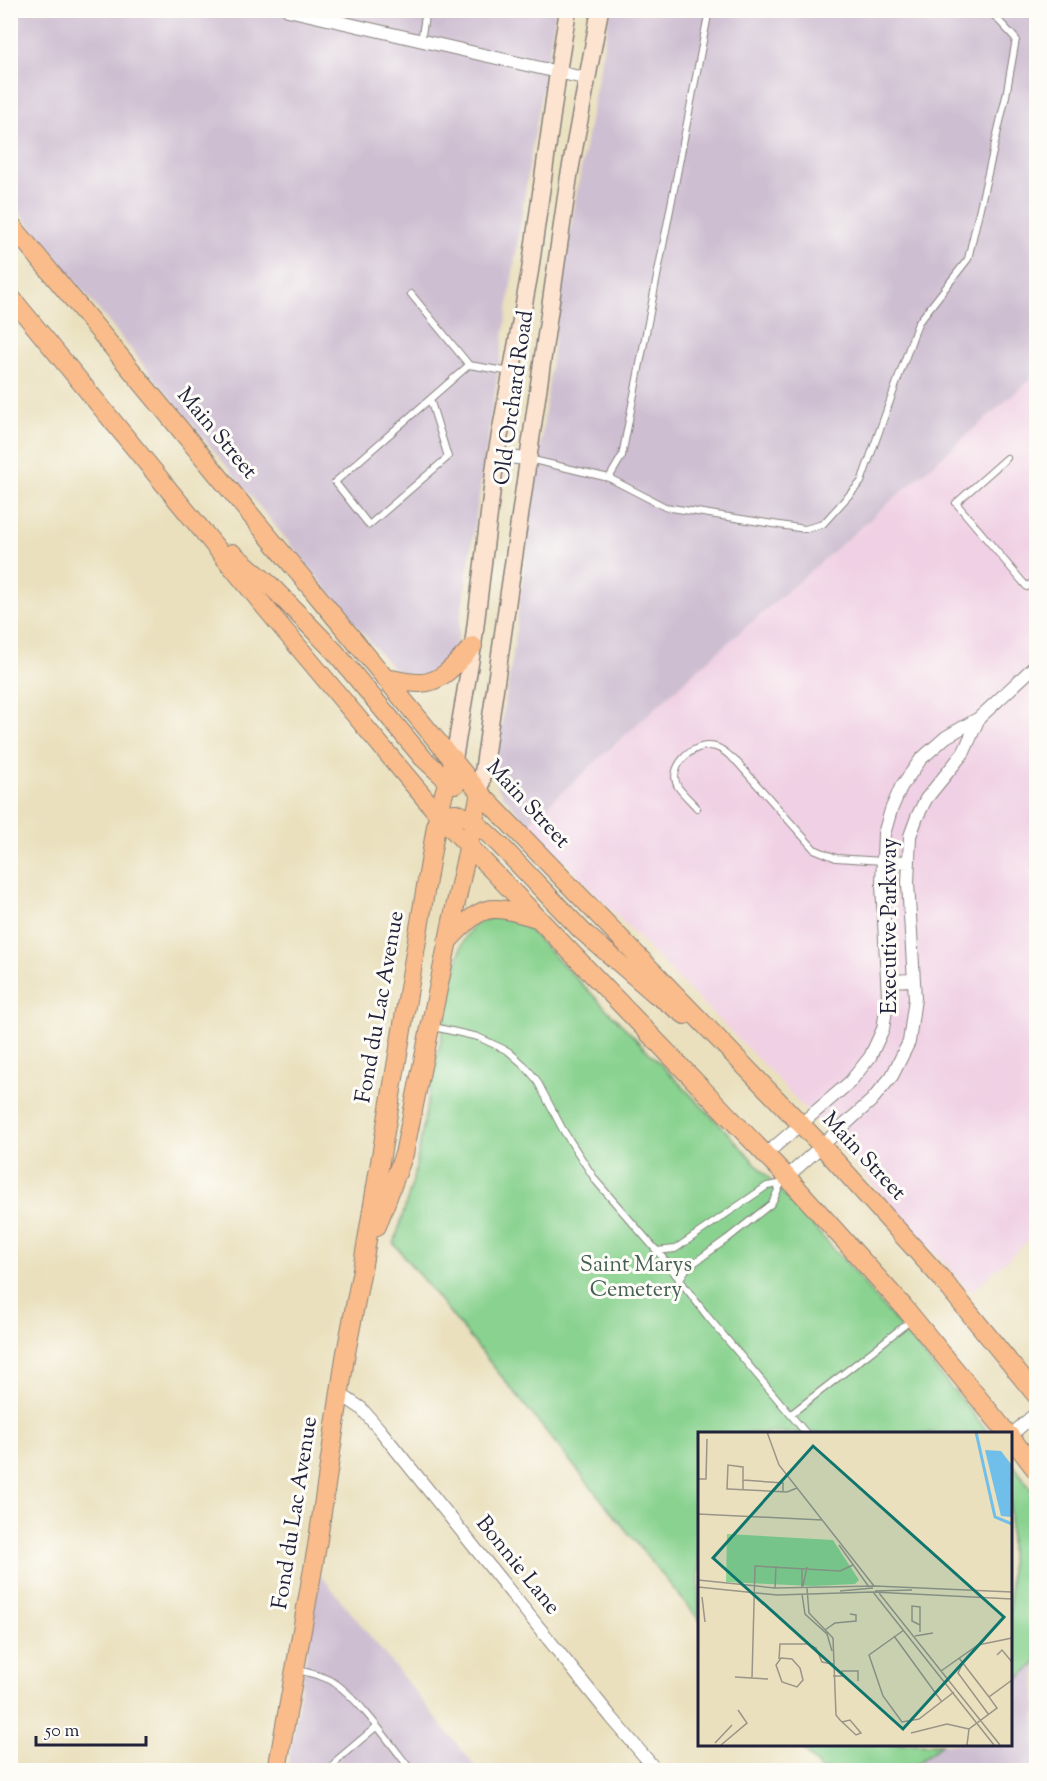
<svg xmlns="http://www.w3.org/2000/svg" width="1047" height="1781" font-family="'Sorts Mill Goudy',serif">
	<style>
		.built { fill: #f0d0e4 }
		.industrial { fill: #cebed1 }
		.green { fill: #89d28f; stroke: #567a65; stroke-width: 1.5 }
		.lines { fill: none; stroke-linecap: round; stroke-linejoin: round }
		.lane-casing { stroke: #86817c; stroke-width: 8 }
		.street-casing { stroke: #86817c; stroke-width: 14 }
		.secondary-casing { stroke: #86817c; stroke-width: 19 }
		.primary-casing { stroke: #86817c; stroke-width: 20 }
		.lane { stroke: #fff; stroke-width: 6 }
		.street { stroke: #fff; stroke-width: 12 }
		.secondary { stroke: #fde4d0; stroke-width: 16 }
		.primary { stroke: #f9bc8a; stroke-width: 18 }
		.labels { text-anchor: middle; dominant-baseline: central; stroke-width: 6; stroke-linejoin: round; paint-order: stroke }
		.street-label { font-size: 22px; fill: #22223b; stroke: #fdfcf7 }
		.park-label { font-size: 22px; fill: #466058; stroke: #fdfcf7 }
		.inset-river { fill: none; stroke: #6fbfea; stroke-width: 3 }
		.inset-road { fill: none; stroke: #9a9489; stroke-width: 1.5 }
		.view { fill: #0f766e; fill-opacity: 0.15; stroke: #0f766e; stroke-width: 3 }
		.inset-edge { fill: none; stroke: #22223b; stroke-width: 3 }
	</style>
	<rect width="100%" height="100%" fill="#fdfcf7"/>
	<filter id="ink" filterUnits="userSpaceOnUse"><feTurbulence type="fractalNoise" baseFrequency=".0167" numOctaves="2"/><feDisplacementMap in="SourceGraphic" scale="12" xChannelSelector="R" yChannelSelector="G"/><feConvolveMatrix kernelMatrix="1 2 1 2 8 2 1 2 1" color-interpolation-filters="sRGB"/></filter>
	<filter id="wash" filterUnits="userSpaceOnUse"><feTurbulence type="fractalNoise" baseFrequency=".008" numOctaves="4" result="noise"/><feDisplacementMap in="SourceGraphic" scale="24" xChannelSelector="R" yChannelSelector="G"/><feGaussianBlur stdDeviation="1.35" result="paint"/><feColorMatrix in="noise" values="0 0 0 0 0 0 0 0 0 0 0 0 0 0 0 0 0 1.4 0 .05"/><feComposite in="paint" operator="in"/></filter>
	<g filter="url(#wash)">
		<rect width="100%" height="100%" fill="#eae0bd"/>
		<path class="built" d="M1036,375V1234L971,1292L772,1073L680,981L528,823L707,661Z"/>
		<path class="industrial" d="M10,11H556L530,160L457,642L452,656L443,665L423,676L402,673L390,666L11,203Z
			M610,11H1036V375L707,661L528,823L502,794L495,783L494,775L495,766L512,660L567,246Z
			M320,1574L478,1770H287Z
			M1036,1664V1770H910L942,1744H1010V1686Z"/>
		<path class="green" d="M494,917C511,918 521,923 533,934L727,1132L850,1267L989,1433H699V1620L394,1244L414,1177L428,1099L461,946C470,927 474,923 494,917Z
			M1010,1460L1036,1496V1663L1010,1686Z
			M799,1744H942L909,1770H821Z"/>
	</g>
	<g filter="url(#ink)">
		<g class="lines">
			<defs>
				<path id="lane" d="M421,41L426,10
					M411,294L469,365L511,372
					M430,399L448,457L369,525L335,482L469,365
					M1007,458L956,503L1027,587L1036,579
					M529,459L609,478L665,507L805,529L823,524L861,482L918,323L968,259L1006,96L1016,39L989,10
					M609,478L622,456L709,10
					M697,808C691,801 683,794 678,787C667,769 690,745 709,746C721,746 728,755 737,762L814,849L836,858L883,861
					M1036,827L1035,855L1036,870
					M434,1027L478,1037L508,1051L524,1065L536,1079L563,1130L596,1181L663,1258L708,1317L806,1433
					M657,1251L675,1249L767,1186L779,1184
					M679,1280L687,1268L727,1239L771,1204C777,1196 777,1187 785,1179
					M791,1414L875,1349L911,1320
					M298,1670C309,1673 320,1675 330,1680C356,1694 392,1746 411,1770
					M335,1770L334,1765L338,1759L376,1727"/>
				<path id="street" d="M288,10L588,79
					M496,456L528,459
					M883,861L909,862
					M887,981L914,980
					M766,1154L850,1082L870,1057L883,1029L888,997L882,884L884,834L891,810L901,787L921,759L946,737L979,718L1036,665
					M787,1177L871,1101L892,1076L909,1042L915,998L908,883L910,836L917,817L926,799L964,752L979,718
					M340,1394L361,1408L380,1430L611,1717L656,1770
					M1010,1436L1036,1413"/>
				<path id="secondary" d="M454,759L473,646L496,456L530,271L558,72L568,10
					M480,793L569,176L600,10"/>
				<path id="primary" d="M10,223L480,793L822,1146L941,1278L1036,1395
					M10,296L269,612L438,814L787,1177L904,1307L1007,1433
					M232,553L270,585L336,653L423,758L448,781L456,784
					M386,678C397,680 408,683 419,683C442,684 459,660 473,646
					M438,814L456,813L474,821L500,845L582,931L654,993L685,1015
					M447,942C483,904 486,903 537,918
					M377,1226L404,1154L452,921L480,793
					M1010,1436L1036,1470
					M277,1770L317,1546L345,1358L363,1264L438,814L454,759"/>
			</defs>
			<use href="#lane" class="lane-casing"/>
			<use href="#street" class="street-casing"/>
			<use href="#secondary" class="secondary-casing"/>
			<use href="#primary" class="primary-casing"/>
			<use href="#lane" class="lane"/>
			<use href="#street" class="street"/>
			<use href="#secondary" class="secondary"/>
			<use href="#primary" class="primary"/>
		</g>
	</g>
	<g class="labels">
		<g class="street-label">
			<text transform="translate(515 398) rotate(-82)">Old Orchard Road</text>
			<text transform="translate(216 434) rotate(50)">Main Street</text>
			<text transform="translate(527 805) rotate(47)">Main Street</text>
			<text transform="translate(891 926) rotate(-90)">Executive Parkway</text>
			<text transform="translate(381 1007) rotate(-80)">Fond du Lac Avenue</text>
			<text transform="translate(863 1157) rotate(47)">Main Street</text>
			<text transform="translate(296 1513) rotate(-81)">Fond du Lac Avenue</text>
			<text transform="translate(517 1566) rotate(51)">Bonnie Lane</text>
		</g>
		<g class="park-label">
			<text x="636" y="1266">Saint Marys<tspan x="636" dy="25">Cemetery</tspan></text>
		</g>
	</g>
	<g transform="translate(698 1432)">
		<rect width="314" height="314" fill="#eae0bd"/>
		<path d="M29,102L135,108L161,148L157,152L115,154L28,150Z" fill="#89d28f"/>
		<path d="M287,18L303,19L313,32V85L303,84Z" fill="#6fbfea"/>
		<path class="inset-river" d="M278,0L297,85L314,92"/>
		<path class="inset-road" d="M69,0L81,33L176,154M0,47H8L9,7M45,48L85,51V59M45,57V35L30,33L29,57H30L89,60L99,56M0,82L124,88M141,113L171,155M104,136V155M0,148L77,156L177,154L314,160M105,154L109,135M0,155L79,163L175,160L314,167M77,156L78,134M109,156L111,181L135,206L138,283L142,288L158,303L163,301L152,288L144,290M142,159L175,156M177,159L214,158M175,160L296,313M181,161L302,313M104,162L107,182L129,202L134,219M4,165L7,190M127,198L137,191L158,189V183L152,182M206,198L171,223L185,264L204,290L221,287L256,260M222,200V175L214,174V189L222,193M196,204L244,270M217,204L235,201M299,223L304,218L314,230M83,226L94,227L102,236L105,248L99,255L84,250L78,233ZM261,226L291,265M81,227L82,212H110L118,216L124,230L135,232M265,231L260,241L291,283M243,239L280,213L314,206M135,244H144V239H160V249M37,245L70,247M54,246L57,134L142,139L155,133M213,301L249,292L271,297M17,311L34,293M23,313L49,291L40,278M269,313L271,297L299,276L291,265L314,248"/>
		<path class="view" d="M115,14L306,185L205,297L15,126Z"/>
		<rect width="314" height="314" class="inset-edge"/>
	</g>
	<rect width="1047" height="1781" fill="none" stroke="#fdfcf7" stroke-width="36"/>
	<path d="M36 1736v9h110v-9" fill="none" stroke="#22223b" stroke-width="3"/>
	<text x="45" y="1736" font-size="18" fill="#22223b" stroke="#fdfcf7" stroke-width="4.5" paint-order="stroke">50 m</text>
</svg>
